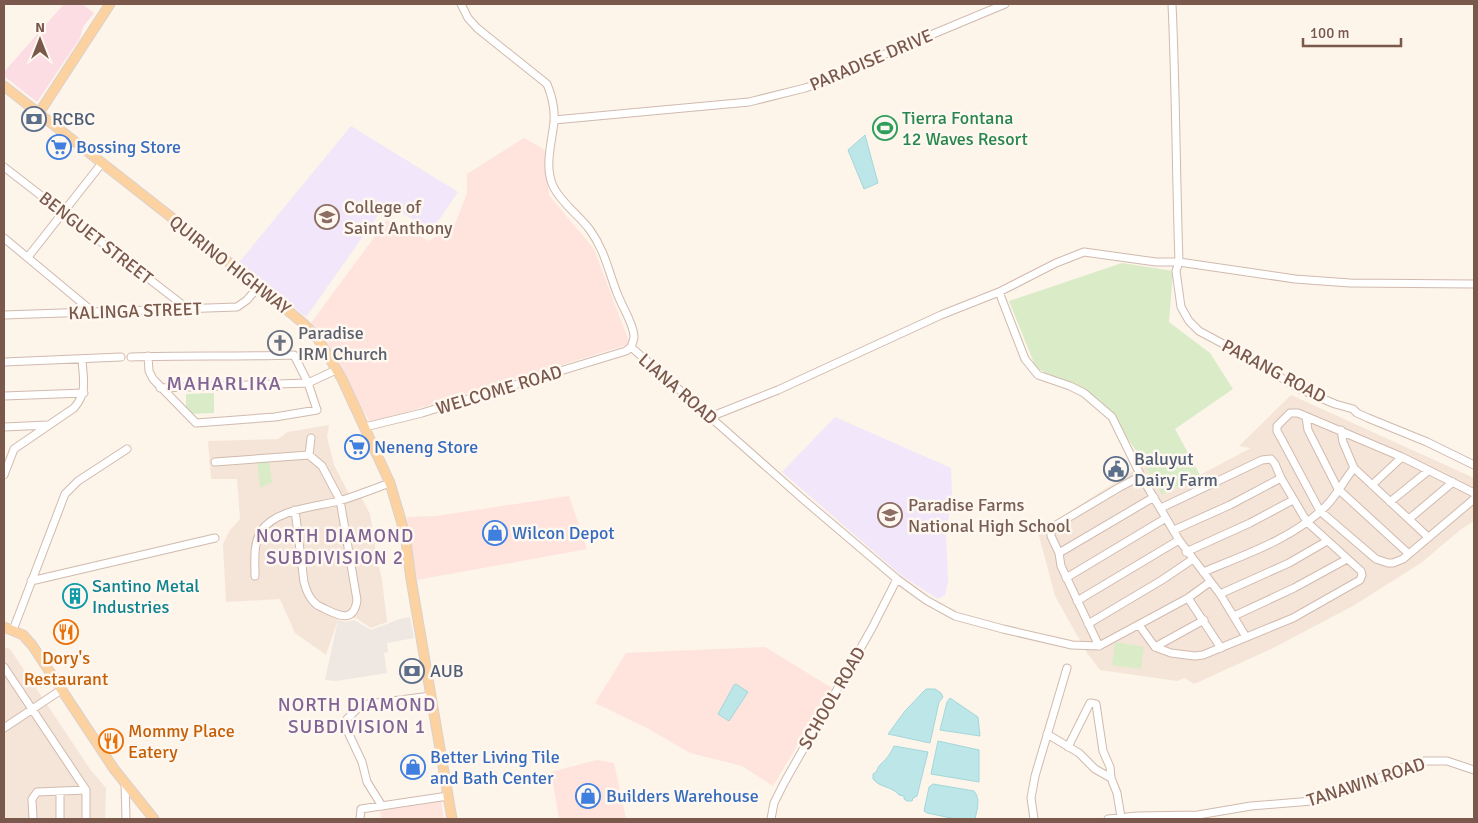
<svg xmlns="http://www.w3.org/2000/svg" width="1478" height="823" font-family="Signika,sans-serif">
	<style>
		.residential { fill: #f5e5d8 }
		.commercial { fill: #fee4dd }
		.industrial { fill: #efe7e2 }
		.education { fill: #f1e6fa }
		.medical { fill: #fbdde3 }
		.green { fill: #d9ecc7 }
		.water { fill: #bde6e8; stroke: #a2d7db }
		.lines { fill: none; stroke-linecap: round; stroke-linejoin: round }
		.minor-casing { stroke: #d1baae; stroke-width: 9 }
		.major-casing { stroke: #dad0cd; stroke-width: 11 }
		.minor { stroke: #fff; stroke-width: 7 }
		.major { stroke: #fdd2a1; stroke-width: 9 }
		.labels { text-anchor: middle; dominant-baseline: central; stroke-width: 5; stroke-linejoin: round; paint-order: stroke }
		.street-label { font-size: 18px; fill: #7a584b; stroke: #fff8f1 }
		.leisure-label { font-size: 18px; fill: #27864d; stroke: #fff8f1; text-anchor: start }
		.service-label { font-size: 18px; fill: #4e5e75; stroke: #fff8f1; text-anchor: start }
		.shop-label { font-size: 18px; fill: #366cbe; stroke: #fff8f1; text-anchor: start }
		.education-label { font-size: 18px; fill: #785e54; stroke: #fff8f1; text-anchor: start }
		.worship-label { font-size: 18px; fill: #5b616d; stroke: #fff8f1; text-anchor: start }
		.culture-label { font-size: 18px; fill: #0d838f; stroke: #fff8f1; text-anchor: start }
		.food-label { font-size: 18px; fill: #c56008; stroke: #fff8f1 }
		.neighbourhood-label { font-size: 19px; letter-spacing: 1px; fill: #806495; stroke: #fff8f1 }
		.quarter-label { font-size: 20px; letter-spacing: 1px; fill: #806495; stroke: #fff8f1 }
	</style>
	<rect width="100%" height="100%" fill="#fdf4ea"/>
	<path class="residential" d="M1291,395L1474,478V521L1460,530L1421,563L1353,606L1271,649L1194,684L1185,678L1177,681L1100,670L1087,653L1055,596L1038,532L1144,464L1162,495L1251,448L1239,446Z
		M329,425L327,437L334,465L349,494L359,493L370,514L376,552L382,580L387,622L371,628L356,618L339,617L326,655L295,633L280,599L226,602L223,544L230,530L240,519L237,479H211L208,441L278,439L288,432Z
		M4,647L10,649L90,769L106,788L105,819H4Z"/>
	<path class="commercial" d="M524,138L545,150L549,195L594,249L630,344L371,423L308,327L387,220L429,241L455,224L467,193V174Z
		M569,496L587,549L417,580L407,517L436,516Z
		M765,647L832,688L773,786L742,766L690,753L649,729L595,703L626,653Z
		M597,760L614,763L626,819H559L551,772Z
		M441,800L444,819H381L380,810Z"/>
	<path class="industrial" d="M410,617L414,638L387,643L388,652L384,653L387,673L336,681L325,680L338,620L346,622L354,620L371,630L400,619Z"/>
	<path class="education" d="M351,126L458,192L432,230L386,204L306,317L237,265Z
		M835,417L951,468L952,497L946,534L948,581L945,595L938,599L902,576L782,472Z"/>
	<path class="medical" d="M64,4H82L94,13L83,27L80,38L37,102L4,76V72Z"/>
	<path class="green" d="M1122,263L1173,271L1169,322L1210,353L1233,389L1175,429L1200,475L1162,495L1137,452L1114,420L1093,396L1036,368L1009,301Z
		M214,393V413L186,414V394Z
		M257,459H269L272,482L260,488Z
		M1115,642L1144,647L1141,669L1112,665Z"/>
	<path class="water" d="M865,135L878,183L864,189L848,150Z
		M736,684L748,692L729,721L718,714L734,685Z
		M926,689H935L941,693L943,697L939,702L930,743L888,734L905,711Z
		M950,698L978,717L980,736L940,730L947,702Z
		M938,741L979,750V782L931,774Z
		M894,746L928,752L917,796L913,798L912,801H907L904,799V796L899,795C892,786 880,788 873,779V774C879,771 876,768 881,764C888,757 889,756 894,746Z
		M933,784L974,791C981,799 977,809 975,819H956L927,813L924,811L929,787Z"/>
	<g class="lines">
		<defs>
			<path id="minor" d="M461,4L468,18L477,28L547,84C552,96 555,109 554,122C552,142 544,166 553,186C561,203 579,215 590,230C605,251 608,270 617,293C622,307 633,322 634,336C634,340 632,344 631,347
				M1172,4C1176,90 1176,176 1179,262L1176,271L1181,307L1189,321L1199,331L1242,354L1298,388L1335,404L1353,409L1357,413L1368,418L1427,442L1474,465
				M554,120L749,102L805,88L832,79L878,57L1005,4
				M4,167L188,309
				M4,238L93,312
				M28,257L102,163
				M999,292L1025,359L1038,375L1070,386L1084,393L1112,417L1141,476L1179,540L1220,594L1246,637
				M4,315L237,307L247,300L258,287
				M631,347L804,500L897,579L926,600L955,616L1003,629L1072,645L1099,646
				M131,357C185,355 240,357 294,355L308,383L317,410L275,417L196,423L153,379L149,371L148,356
				M4,362L121,357
				M160,388L308,383L336,370
				M4,396L84,393
				M710,417L778,390L941,315L999,292L1056,263L1084,252L1156,262H1179L1295,279L1350,283L1474,284
				M1306,417L1308,430L1338,489L1409,554
				M4,427L48,425
				M365,427L422,413L626,351L631,347
				M1341,430L1343,442L1354,468L1428,537
				M309,455L311,438
				M215,462L309,455L322,466L340,500L357,600C354,622 341,617 325,609C322,607 317,606 315,603C309,598 306,590 304,582L295,510
				M4,475L14,449L74,408C88,392 83,379 82,359
				M1372,485L1402,457
				M1474,493L1402,457L1298,413H1290L1277,426V431L1282,440L1320,511L1376,559L1388,563H1393L1403,559L1474,499
				M1390,502L1428,471
				M1409,519L1453,482
				M1174,530L1230,505L1281,478
				M1186,552L1250,523L1293,500
				M1059,553L1154,497
				M1203,572C1245,555 1294,538 1326,506C1337,495 1344,480 1354,468
				M255,576C255,561 253,544 261,531C276,509 315,507 339,501C356,496 373,489 390,483
				M1066,578L1166,518
				M31,581L215,538
				M1220,594L1289,563L1327,541
				M1188,598L1221,648
				M1077,601L1179,540
				M1234,616L1294,588L1347,559
				M1088,624L1162,580L1193,559
				M1139,625L1155,647L1171,653L1195,656L1203,655L1293,618L1360,580L1362,575L1361,571L1307,522L1281,478L1275,464L1271,459L1262,460L1161,508
				M13,630L65,494L78,481L127,449
				M1099,646L1061,566L1059,553L1051,536V531L1056,525L1120,487L1141,476
				M1099,646L1188,598L1210,582
				M1155,647L1204,620
				M4,667L86,790V819
				M4,728L61,690
				M1047,734L1079,753L1095,769L1111,778
				M1068,747L1090,703L1096,704L1103,751L1110,767L1111,778L1117,793L1121,817
				M125,784L126,819
				M382,806L367,782L362,762L347,730V719L361,705L431,696
				M33,819L32,799L37,792L86,790
				M60,819V791
				M360,819L361,809L448,796
				M771,819L774,803L784,783L872,628L897,579
				M1034,819L1031,798L1035,776L1067,668
				M1108,819L1137,816L1198,815L1251,806L1312,801L1369,783L1403,767L1424,761H1447L1474,770"/>
			<path id="major" d="M4,86L250,279L304,324L318,339L342,379L390,483L405,534L411,579L452,819
				M39,113L110,4
				M4,627L23,635L32,645L114,769L154,819"/>
		</defs>
		<use href="#minor" class="minor-casing"/>
		<use href="#major" class="major-casing"/>
		<use href="#minor" class="minor"/>
		<use href="#major" class="major"/>
	</g>
	<defs>
		<symbol id="bank-ring" viewBox="-11 -11 22 22"><circle r="9.5" fill="#fff8f1" stroke="#5c6f8a" stroke-width="1.5"/><path d="M-6-4H6V4H-6ZM0-2.3a2.3 2.3 0 1 0 0 4.6a2.3 2.3 0 1 0 0-4.6Z" fill="#5c6f8a"/></symbol>
		<symbol id="stadium-ring" viewBox="-11 -11 22 22"><circle r="9.5" fill="#fff8f1" stroke="#2e9e5b" stroke-width="1.5"/><path d="M0-5a6.5 5 0 1 0 0 10a6.5 5 0 1 0 0-10ZM-3.5-1.8h7v3.6h-7Z" fill="#2e9e5b"/></symbol>
		<symbol id="supermarket-ring" viewBox="-11 -11 22 22"><circle r="9.5" fill="#fff8f1" stroke="#3f7fe0" stroke-width="1.5"/><path d="M-6-5.5h2.5l.6 2H6L4.5 2H-2.5L-4.4-4H-6ZM-1.5 3.2a1.3 1.3 0 1 0 .1 0ZM3 3.2a1.3 1.3 0 1 0 .1 0Z" fill="#3f7fe0"/></symbol>
		<symbol id="university-ring" viewBox="-11 -11 22 22"><circle r="9.5" fill="#fff8f1" stroke="#8d6e63" stroke-width="1.5"/><path d="M0-5L7-2L0 1L-7-2ZM-4 1L0 2.5L4 1V4Q0 6-4 4Z" fill="#8d6e63"/></symbol>
		<symbol id="church-ring" viewBox="-11 -11 22 22"><circle r="9.5" fill="#fff8f1" stroke="#6b7280" stroke-width="1.5"/><path d="M-1.2-6h2.4v3.5h3.3v2.4h-3.3V6h-2.4V-.1h-3.3v-2.4h3.3Z" fill="#6b7280"/></symbol>
		<symbol id="civic-ring" viewBox="-11 -11 22 22"><circle r="9.5" fill="#fff8f1" stroke="#5c6f8a" stroke-width="1.5"/><path d="M-.6-6.5H3V-4.5H.6V-3L4-1V1h2V6H-6V1h2V-1L-.6-3ZM-1.2 2.5V6h2.4V2.5Z" fill="#5c6f8a"/></symbol>
		<symbol id="school-ring" viewBox="-11 -11 22 22"><circle r="9.5" fill="#fff8f1" stroke="#8d6e63" stroke-width="1.5"/><path d="M0-5L7-2L0 1L-7-2ZM-4 1L0 2.5L4 1V4Q0 6-4 4Z" fill="#8d6e63"/></symbol>
		<symbol id="shop-ring" viewBox="-11 -11 22 22"><circle r="9.5" fill="#fff8f1" stroke="#3f7fe0" stroke-width="1.5"/><path d="M-5-2.5h2.3a2.7 3.5 0 0 1 5.4 0H5L5.5 6h-11ZM-1.5-2.5h3a1.5 2.3 0 0 0-3 0Z" fill="#3f7fe0"/></symbol>
		<symbol id="building-ring" viewBox="-11 -11 22 22"><circle r="9.5" fill="#fff8f1" stroke="#0f9aa8" stroke-width="1.5"/><path d="M-4-6H4V6H1V3H-1V6H-4ZM-2.5-4.3h1.7v1.8h-1.7ZM.8-4.3h1.7v1.8H.8ZM-2.5-1h1.7V.8h-1.7ZM.8-1h1.7V.8H.8Z" fill="#0f9aa8"/></symbol>
		<symbol id="restaurant-ring" viewBox="-11 -11 22 22"><circle r="9.5" fill="#fff8f1" stroke="#e8710a" stroke-width="1.5"/><path d="M-5-6h1v4h1v-4h1v4h1v-4h1v5L-1.5 .5V6h-2V.5L-5-1ZM5-6V6H3V1.5H1.5Q1.5-4 5-6Z" fill="#e8710a"/></symbol>
	</defs>
	<g fill-rule="evenodd">
		<use href="#bank-ring" x="20" y="105" width="28" height="28"/>
		<use href="#stadium-ring" x="871" y="114" width="28" height="28"/>
		<use href="#supermarket-ring" x="45" y="133" width="28" height="28"/>
		<use href="#university-ring" x="313" y="203" width="28" height="28"/>
		<use href="#church-ring" x="266" y="329" width="28" height="28"/>
		<use href="#supermarket-ring" x="343" y="433" width="28" height="28"/>
		<use href="#civic-ring" x="1102" y="455" width="28" height="28"/>
		<use href="#school-ring" x="876" y="501" width="28" height="28"/>
		<use href="#shop-ring" x="481" y="519" width="28" height="28"/>
		<use href="#building-ring" x="61" y="582" width="28" height="28"/>
		<use href="#restaurant-ring" x="52" y="618" width="28" height="28"/>
		<use href="#bank-ring" x="398" y="657" width="28" height="28"/>
		<use href="#restaurant-ring" x="97" y="727" width="28" height="28"/>
		<use href="#shop-ring" x="399" y="753" width="28" height="28"/>
		<use href="#shop-ring" x="574" y="782" width="28" height="28"/>
	</g>
	<g class="labels">
		<g class="street-label">
			<text transform="translate(871 60) rotate(-23)">PARADISE DRIVE</text>
			<text transform="translate(96 238) rotate(38)">BENGUET STREET</text>
			<text transform="translate(230 265) rotate(38)">QUIRINO HIGHWAY</text>
			<text transform="translate(135 311) rotate(-2)">KALINGA STREET</text>
			<text transform="translate(1274 371) rotate(28)">PARANG ROAD</text>
			<text transform="translate(678 389) rotate(41)">LIANA ROAD</text>
			<text transform="translate(499 390) rotate(-17)">WELCOME ROAD</text>
			<text transform="translate(832 698) rotate(-60)">SCHOOL ROAD</text>
			<text transform="translate(1366 782) rotate(-18)">TANAWIN ROAD</text>
		</g>
		<g class="leisure-label">
			<text x="902" y="118">Tierra Fontana<tspan x="902" dy="21">12 Waves Resort</tspan></text>
		</g>
		<g class="service-label">
			<text x="52" y="119">RCBC</text>
			<text x="1134" y="459">Baluyut<tspan x="1134" dy="21">Dairy Farm</tspan></text>
			<text x="430" y="671">AUB</text>
		</g>
		<g class="shop-label">
			<text x="76" y="147">Bossing Store</text>
			<text x="374" y="447">Neneng Store</text>
			<text x="512" y="533">Wilcon Depot</text>
			<text x="430" y="757">Better Living Tile<tspan x="430" dy="21">and Bath Center</tspan></text>
			<text x="606" y="796">Builders Warehouse</text>
		</g>
		<g class="education-label">
			<text x="344" y="207">College of<tspan x="344" dy="21">Saint Anthony</tspan></text>
			<text x="908" y="505">Paradise Farms<tspan x="908" dy="21">National High School</tspan></text>
		</g>
		<g class="worship-label">
			<text x="298" y="333">Paradise<tspan x="298" dy="21">IRM Church</tspan></text>
		</g>
		<g class="culture-label">
			<text x="92" y="586">Santino Metal<tspan x="92" dy="21">Industries</tspan></text>
		</g>
		<g class="food-label">
			<text x="66" y="658">Dory's<tspan x="66" dy="21">Restaurant</tspan></text>
			<text x="128" y="731" text-anchor="start">Mommy Place<tspan x="128" dy="21">Eatery</tspan></text>
		</g>
		<g class="neighbourhood-label">
			<text x="335" y="536">NORTH DIAMOND<tspan x="335" dy="22">SUBDIVISION 2</tspan></text>
			<text x="357" y="705">NORTH DIAMOND<tspan x="357" dy="22">SUBDIVISION 1</tspan></text>
		</g>
		<g class="quarter-label">
			<text x="224" y="383">MAHARLIKA</text>
		</g>
	</g>
	<rect width="1478" height="823" fill="none" stroke="#7a584b" stroke-width="10"/>
	<g transform="translate(40 40)" stroke="#fff8f1" stroke-width="4" paint-order="stroke">
	<path d="M0-4L9 19L0 12L-9 19Z" fill="#7a584b"/>
	<text y="-8" font-size="14" font-weight="bold" text-anchor="middle" fill="#7a584b">N</text>
	</g>
	<path d="M1303 38v8h98v-8" fill="none" stroke="#7a584b" stroke-width="2.5"/>
	<text x="1310" y="38" font-size="15" fill="#7a584b" stroke="#fff8f1" stroke-width="4" paint-order="stroke">100 m</text>
</svg>
